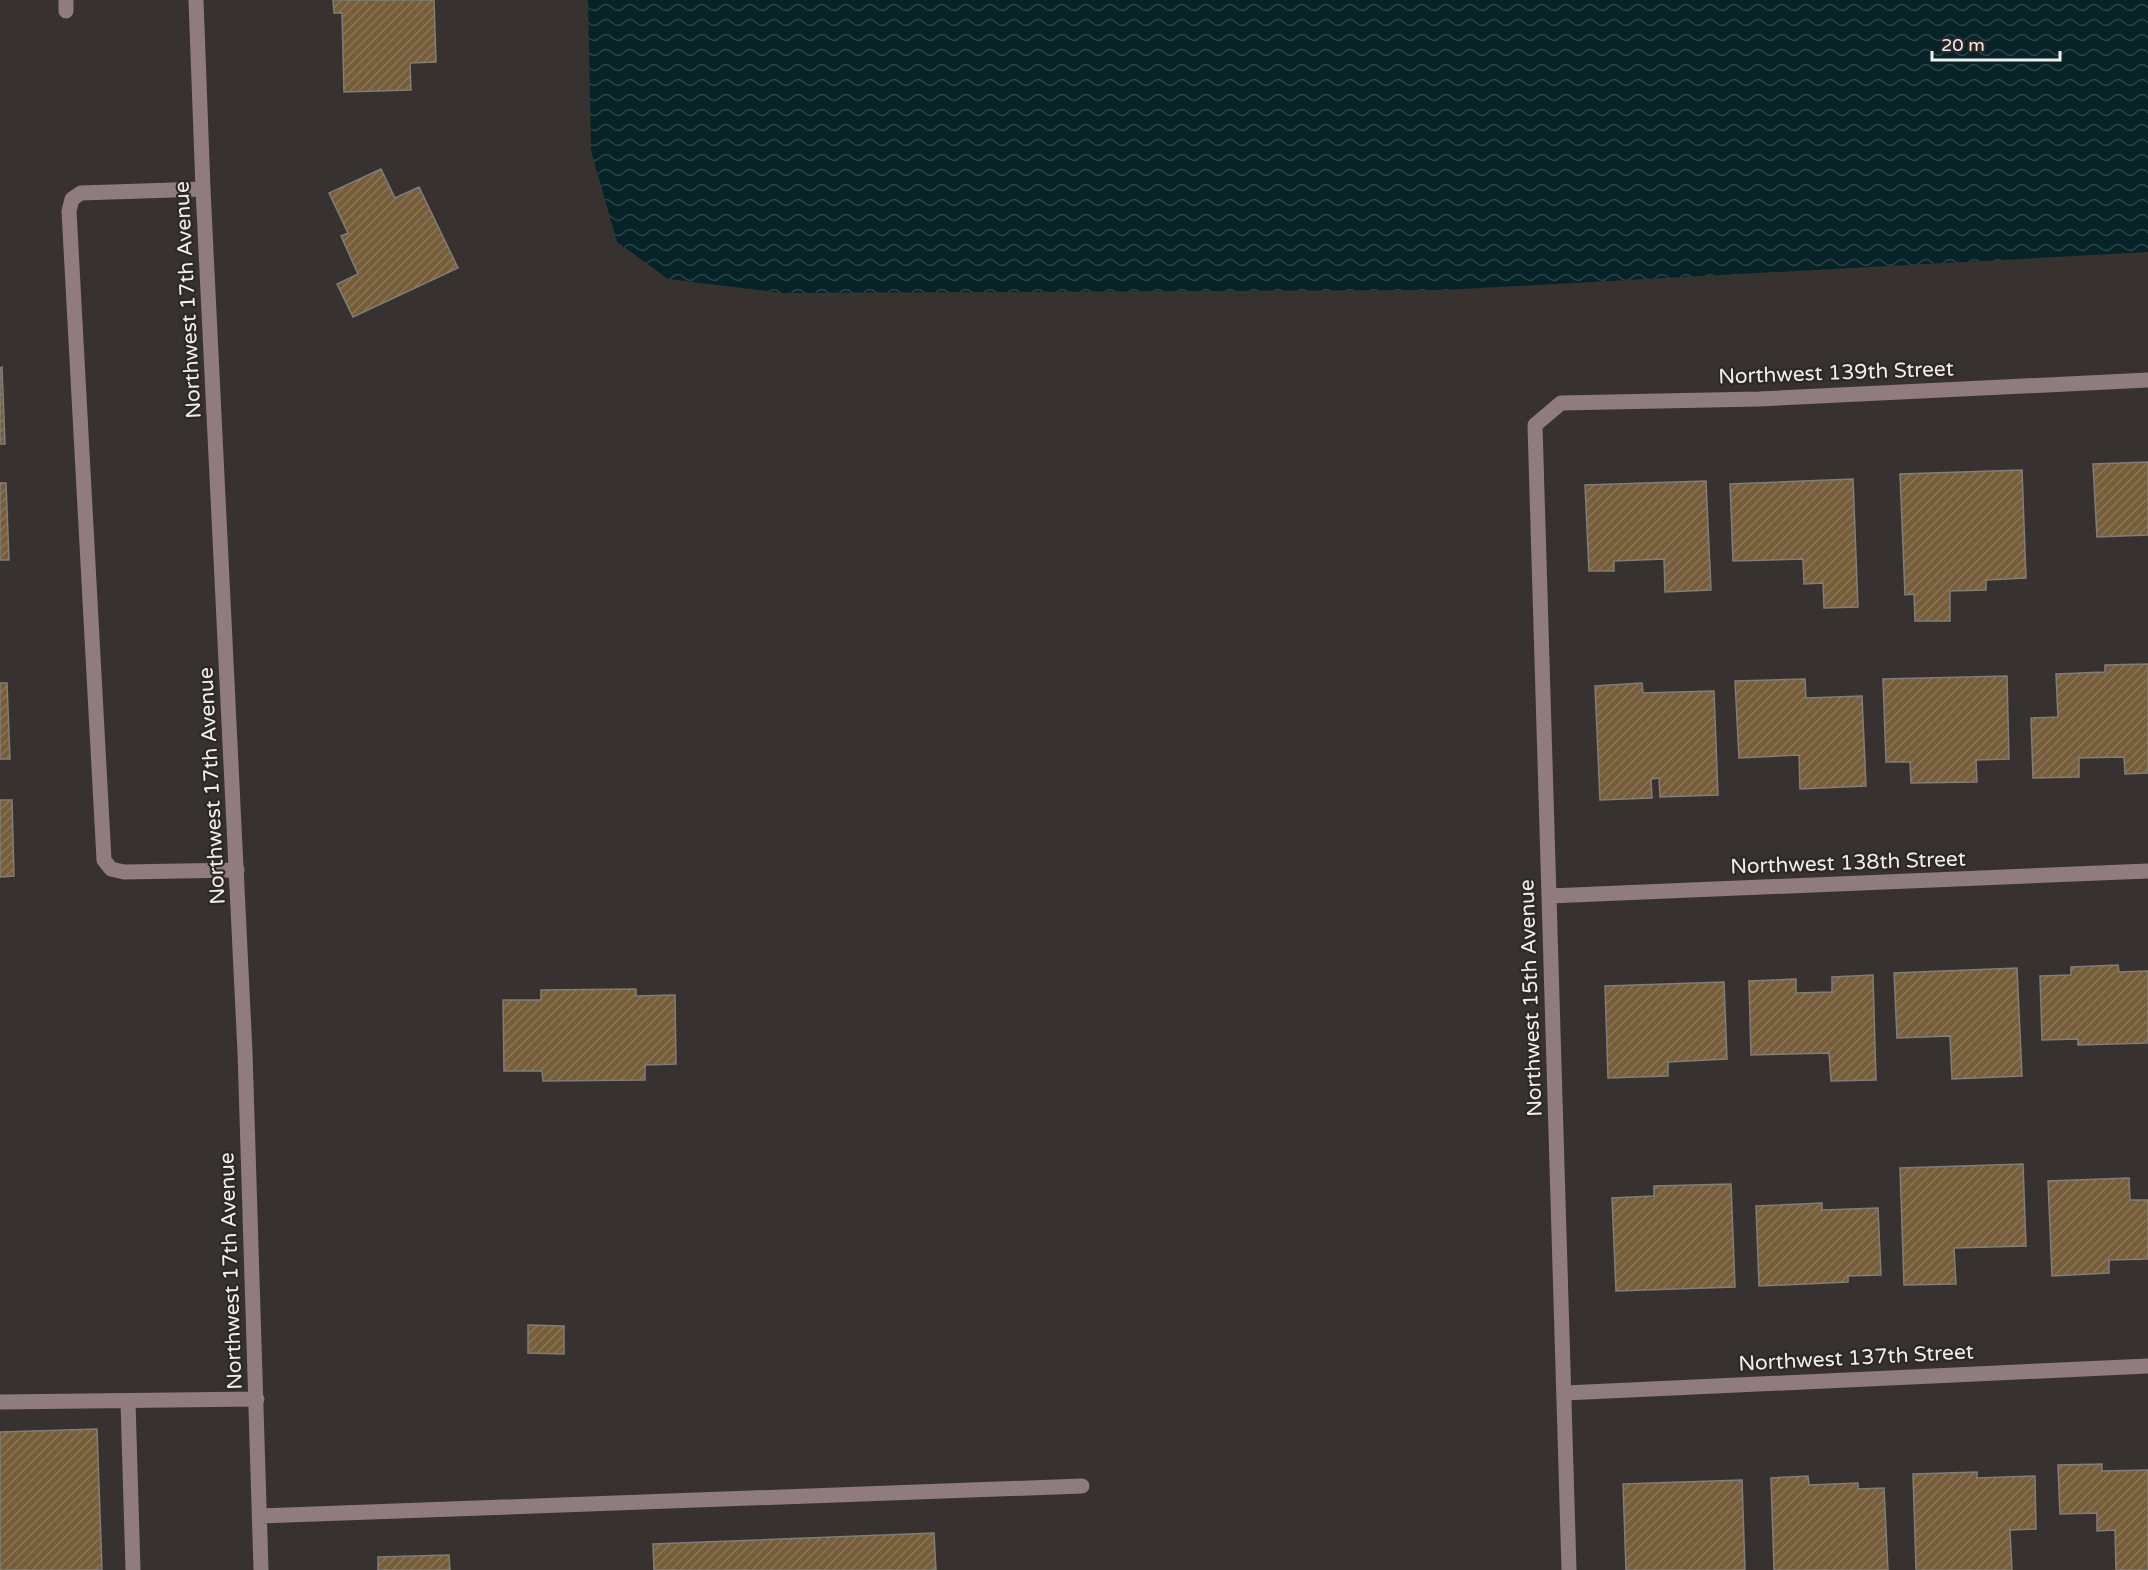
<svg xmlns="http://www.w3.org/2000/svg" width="2148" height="1570" font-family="'Varela Round',sans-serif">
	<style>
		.water { fill: url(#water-waves) }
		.building { fill: url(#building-hatch); stroke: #817d79; stroke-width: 1.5 }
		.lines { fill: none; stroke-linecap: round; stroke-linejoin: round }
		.minor { stroke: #907b7e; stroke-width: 15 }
		.labels { text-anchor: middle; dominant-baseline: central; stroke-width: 4.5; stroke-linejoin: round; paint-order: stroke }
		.street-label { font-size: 21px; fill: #f1eeed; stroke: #2d2827 }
	</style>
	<defs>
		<pattern id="water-waves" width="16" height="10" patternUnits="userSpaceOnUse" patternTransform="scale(1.5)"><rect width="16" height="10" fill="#062428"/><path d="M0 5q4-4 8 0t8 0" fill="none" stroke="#2b4448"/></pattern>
		<pattern id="building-hatch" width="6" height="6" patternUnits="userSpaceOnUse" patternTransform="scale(1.5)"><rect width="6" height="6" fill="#775e3b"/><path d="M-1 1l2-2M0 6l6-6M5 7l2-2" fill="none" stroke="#8b7558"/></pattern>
	</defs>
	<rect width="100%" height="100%" fill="#373230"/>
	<path class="water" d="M588,0H2148V252L1444,290L782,293L668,279L617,242L591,151Z"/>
	<path class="building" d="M333,0H434L436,62L410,63L411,90L344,92L342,13H334Z
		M381,169L395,198L419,187L458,268L353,317L337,284L358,274L341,236L348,233L329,193Z
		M2,367L5,444H0V368Z
		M2148,462V535L2097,537L2093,464Z
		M2022,470L2026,578L1986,580V590L1950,591V621H1915L1914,594L1905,595L1900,474Z
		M1853,479L1858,607L1824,608L1823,583L1804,584L1803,559L1733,561L1730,484Z
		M1706,481L1711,590L1665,592L1664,559L1614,561V571H1589L1585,485Z
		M0,483H6L9,560H0Z
		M2148,664V773L2125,774L2124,757L2079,758V777L2033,778L2031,718L2058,717L2056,674L2105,672V665Z
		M2007,676L2009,759L1976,760L1977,782L1911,783L1910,762H1886L1883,679Z
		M1805,679L1806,698L1862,696L1866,786L1800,789L1799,755L1739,758L1735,681Z
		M0,683H7L10,759H0Z
		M1642,683L1643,693L1714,691L1718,795L1660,797L1659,778L1651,779L1652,798L1600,800L1595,686Z
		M0,800H12L14,876L0,877Z
		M2118,965L2119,972L2148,971V1043L2078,1045V1039L2042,1040L2040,976L2071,975V967Z
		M2017,968L2022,1076L1952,1079L1950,1036L1897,1038L1894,973Z
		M1873,975L1876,1080L1831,1081L1829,1053L1751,1055L1749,981L1796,979V993L1832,992V977Z
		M1724,982L1727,1059L1668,1062V1076L1608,1078L1605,986Z
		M636,989V996L675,995L676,1064L645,1065V1080L543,1081L542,1071H504L503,1000H541V990Z
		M2023,1164L2026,1246L1954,1248L1956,1284L1904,1285L1900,1168Z
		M2129,1178L2130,1200H2148V1259L2109,1260V1273L2052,1276L2048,1181Z
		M1731,1184L1735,1287L1616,1291L1612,1198L1654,1196V1186Z
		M1822,1203V1210L1878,1208L1881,1275L1848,1276V1282L1759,1286L1756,1206Z
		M528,1325L564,1326V1354L528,1353Z
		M97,1429L102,1570H0V1432Z
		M2102,1464V1471L2148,1470V1570H2116L2115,1530L2097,1531V1513L2060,1514L2058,1465Z
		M1977,1472V1478L2035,1476L2036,1529L2010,1530L2012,1570H1916L1913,1474Z
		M1808,1476L1809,1485L1858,1483V1489L1884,1488L1888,1570H1774L1771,1478Z
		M1742,1480L1745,1570H1626L1623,1484Z
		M934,1533L936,1570H654L653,1544Z
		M449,1555L450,1570H378V1557Z"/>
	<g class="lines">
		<path class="minor" d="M66,0V11
			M196,0L203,189L245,1052L261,1570
			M203,189L81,193L72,199L69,211L104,860L111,869L124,872L237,870
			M1549,896L2148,871
			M1565,1393L2148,1366
			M128,1401L133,1570
			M0,1402L257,1399
			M260,1516L1082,1486
			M1569,1570L1535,425L1561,403L1759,399L2148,380"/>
	</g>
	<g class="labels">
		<g class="street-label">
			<text transform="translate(188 300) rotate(-93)">Northwest 17th Avenue</text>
			<text transform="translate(1836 373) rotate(-2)">Northwest 139th Street</text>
			<text transform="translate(212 786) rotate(-93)">Northwest 17th Avenue</text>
			<text transform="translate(1848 863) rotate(-2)">Northwest 138th Street</text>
			<text transform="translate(1531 998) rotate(-92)">Northwest 15th Avenue</text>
			<text transform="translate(231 1271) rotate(-92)">Northwest 17th Avenue</text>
			<text transform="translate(1856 1358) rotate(-3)">Northwest 137th Street</text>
		</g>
	</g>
	<path d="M1932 51v9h128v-9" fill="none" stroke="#f1eeed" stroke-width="3"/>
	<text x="1941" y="51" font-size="18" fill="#f1eeed" stroke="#2d2827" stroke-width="4.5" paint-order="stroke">20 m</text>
</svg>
